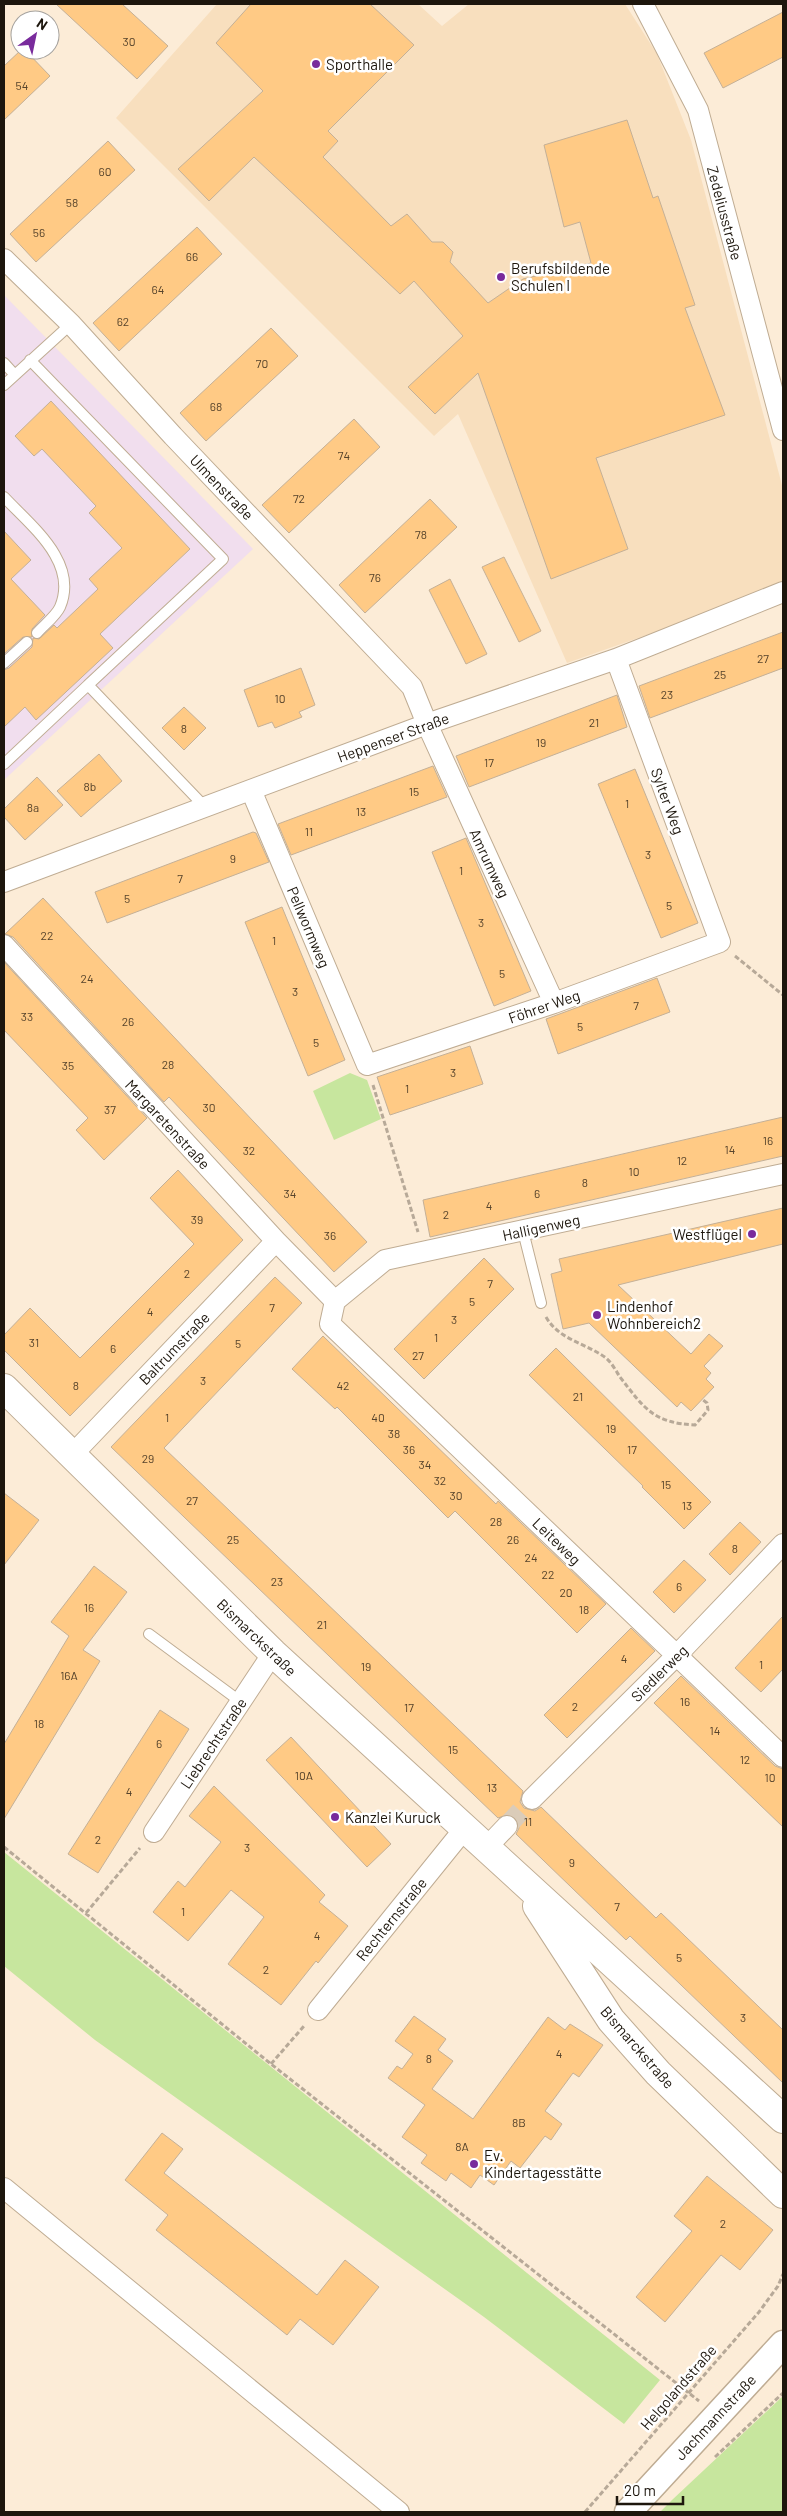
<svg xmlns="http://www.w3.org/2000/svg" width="787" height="2516" font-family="Barlow,sans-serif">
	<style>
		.commercial { fill: #f1deee }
		.built { fill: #f8dfbe }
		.green { fill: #c7e69e }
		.building { fill: #ffca85; stroke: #c4b097 }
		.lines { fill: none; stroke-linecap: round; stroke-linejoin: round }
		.minor-tunnel { stroke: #dbccb9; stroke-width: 20; stroke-dasharray: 20 10; stroke-linecap: butt }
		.service-casing { stroke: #bfac93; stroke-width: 12 }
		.minor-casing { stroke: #bfac93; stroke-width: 22 }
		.tertiary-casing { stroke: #bfac93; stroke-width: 29 }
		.secondary-casing { stroke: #bfac93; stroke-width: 30 }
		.path { stroke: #b7a998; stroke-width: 3; stroke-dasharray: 5 2.5; stroke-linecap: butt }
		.service { stroke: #fff; stroke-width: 10 }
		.minor { stroke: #fff; stroke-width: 20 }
		.tertiary { stroke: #fff; stroke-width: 26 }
		.secondary { stroke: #fff; stroke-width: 28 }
		.poi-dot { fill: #792b9c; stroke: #fff; stroke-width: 2 }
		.labels { text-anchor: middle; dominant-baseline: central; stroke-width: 5; stroke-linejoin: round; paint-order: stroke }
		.number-label { font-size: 12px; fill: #56432b }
		.poi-label { font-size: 15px; fill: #1d160d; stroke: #fff; text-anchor: start }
		.street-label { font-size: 15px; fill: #1d160d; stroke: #fff }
	</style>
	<rect width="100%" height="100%" fill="#fcecd7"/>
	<path class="commercial" d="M4,295L253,549L4,780Z"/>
	<path class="built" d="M217,4H418L442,26L469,4H625L657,54L691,140L783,489V587L567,663L458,414L434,436L116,118Z"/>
	<path class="green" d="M350,1073L367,1080L381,1119L334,1140L313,1091Z
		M4,1852L660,2380L624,2424L484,2317L95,2040L4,1966Z
		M783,2396V2512H660L672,2500Z"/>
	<path class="building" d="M56,4H122L168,46L137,79Z
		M251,4H370L414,45L328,131L338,141L323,157L391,226L407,214L432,242H443L453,252L450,262L488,303L523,279L591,263L580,222L564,227L544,145L627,120L653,198L658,196L695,305L685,308L725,415L596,458L628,549L551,579L478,373L435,414L408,387L463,336L414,281L400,294L254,157L209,201L178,169L263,91L216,43Z
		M783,12V57L723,88L704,53Z
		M21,50H25L50,76L4,120V66Z
		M108,141L135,170L36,262L10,234Z
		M197,227L222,254L119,351L93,323Z
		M271,328L298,356L206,441L180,413Z
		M51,401L190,549L100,634L113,648L36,720L25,707L4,727V670L9,668L32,647L33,638L39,639L54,625L57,628L98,589L89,579L122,548L89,513L96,506L42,449L34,456L15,436Z
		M354,419L380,447L289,533L262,505Z
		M430,499L457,527L365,613L339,585Z
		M4,531L31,560L11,579L45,615L32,629V637H23L4,654Z
		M504,557L541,631L519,642L482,567Z
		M450,579L487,654L466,664L429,590Z
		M783,632V668L650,718L639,686Z
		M301,668L315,705L299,712L302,717L275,728L272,722L258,727L244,690Z
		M617,695L627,727L469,787L456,756Z
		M184,707L206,728L184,750L162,728Z
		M99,754L122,781L81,817L57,791Z
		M433,766L447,797L291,855L278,824Z
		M635,769L698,923L661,938L598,784Z
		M37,777L63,805L25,840L4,817V809Z
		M253,832L256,833L269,862L107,923L95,892Z
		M466,838L531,991L494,1006L432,852Z
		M43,898L367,1242L334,1272L169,1097L164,1102L13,937L5,934Z
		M282,907L345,1060L308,1076L245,922Z
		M4,962L147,1118L104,1160L76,1130L88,1118L4,1030Z
		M657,978L670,1012L558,1054L546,1019Z
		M470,1046L483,1084L390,1115L377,1077Z
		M783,1117V1156L430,1237L423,1200Z
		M178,1170L243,1240L70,1416L4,1350V1335L30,1308L80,1358L194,1244L150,1198Z
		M783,1208V1244L618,1285L691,1354L709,1334L723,1346L704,1366L711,1373L706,1379L714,1387L691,1411L681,1402L677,1407L589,1323L563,1329L551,1274L562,1271L559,1259Z
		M484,1258L514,1289L424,1379L394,1349Z
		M275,1277L302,1303L164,1448L523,1791L520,1802L524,1808L535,1811L541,1807L656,1918L661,1913L783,2030V2083L630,1936L626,1940L516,1834L519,1828L516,1818L509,1814L498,1818L111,1447Z
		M323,1336L496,1504L498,1501L606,1604L577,1633L455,1511L448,1518L337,1407L335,1409L292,1369Z
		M556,1348L711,1502L684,1529L642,1487L643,1486L529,1375Z
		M4,1493L39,1520L4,1565Z
		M740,1522L761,1542L730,1575L709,1554Z
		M684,1560L706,1580L674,1613L653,1592Z
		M94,1566L127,1592L83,1650L100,1661L4,1819V1744L69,1636L51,1622Z
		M783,1616V1669L761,1692L735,1668Z
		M631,1628L655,1651L567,1738L544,1715Z
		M681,1676L775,1766L783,1769V1827L654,1703Z
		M160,1710L189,1729L98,1873L68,1854Z
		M291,1737L391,1844L367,1867L266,1760Z
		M214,1786L325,1895L319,1902L348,1926L318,1963L316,1961L281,2005L228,1964L264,1917L231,1890L188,1941L153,1912L178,1881L185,1887L221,1842L189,1816Z
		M414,2016L446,2039L438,2050L453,2061L432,2089L473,2119L548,2017L565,2030L570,2024L603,2045L579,2077L573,2073L545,2111L562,2124L551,2140L545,2136L520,2168L511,2161L494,2185L480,2175L471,2188L451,2173L446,2181L421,2163L427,2155L402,2137L425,2105L388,2078L397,2066L402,2069L413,2054L395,2041Z
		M162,2133L183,2149L164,2173L317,2295L345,2260L379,2287L333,2345L300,2319L287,2335L156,2230L168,2215L125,2180Z
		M707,2176L773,2230L740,2270L721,2255L665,2322L636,2297L692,2231L674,2216Z"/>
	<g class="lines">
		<path class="minor-tunnel" d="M507,1826L532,1799"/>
		<defs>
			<path id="service" d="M30,360L223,559L88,685L205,807
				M4,363L14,374
				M4,385L71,324
				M4,497C31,526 79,562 60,607C56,616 44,625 37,633
				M4,663L27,642
				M4,764L88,685
				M523,1231L541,1303
				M149,1634L241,1702"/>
			<path id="minor" d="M643,4L698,110L783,430
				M4,259L71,324L173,436L412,687L427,724L554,1003
				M251,790L367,1065L554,1003L720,942L616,659
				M4,882L427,724L616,659L783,592
				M4,945L276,1241L335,1301
				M783,1174L385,1260L335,1301L330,1324L783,1757
				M72,1455L276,1241
				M532,1799L677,1655L783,1544
				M154,1832L273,1653
				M486,1848L507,1826
				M318,2010L465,1828
				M4,2188L399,2512"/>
			<path id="tertiary" d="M628,2512L783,2344"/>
			<path id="secondary" d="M4,1388L273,1653L783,2119
				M537,1906L611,2020L658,2073L783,2194"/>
		</defs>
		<use href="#service" class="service-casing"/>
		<use href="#minor" class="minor-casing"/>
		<use href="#tertiary" class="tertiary-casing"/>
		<use href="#secondary" class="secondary-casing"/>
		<path class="path" d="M735,956L783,995
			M373,1085L418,1232
			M546,1317C559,1340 586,1343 606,1358C612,1363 616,1371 620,1377C644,1408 653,1423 695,1425L708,1410L707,1403L702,1399
			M4,1847L271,2064L699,2401
			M86,1913L140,1848
			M271,2064L304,2026
			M715,2457L783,2393
			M585,2512L759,2312L778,2286L783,2274"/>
		<use href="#service" class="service"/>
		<use href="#minor" class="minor"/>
		<use href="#tertiary" class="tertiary"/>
		<use href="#secondary" class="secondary"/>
	</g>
	<g class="poi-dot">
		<circle cx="316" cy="64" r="5"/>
		<circle cx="501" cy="277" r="5"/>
		<circle cx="752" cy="1234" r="5"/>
		<circle cx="597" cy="1315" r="5"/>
		<circle cx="335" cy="1817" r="5"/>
		<circle cx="474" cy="2164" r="5"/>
	</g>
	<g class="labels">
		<g class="number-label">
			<text x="129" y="41">30</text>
			<text x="22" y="85">54</text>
			<text x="105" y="171">60</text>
			<text x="72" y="202">58</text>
			<text x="39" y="232">56</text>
			<text x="192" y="256">66</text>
			<text x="158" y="289">64</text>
			<text x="123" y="321">62</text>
			<text x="262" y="363">70</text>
			<text x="216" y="406">68</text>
			<text x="344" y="455">74</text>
			<text x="299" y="498">72</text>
			<text x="421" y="534">78</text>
			<text x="375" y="577">76</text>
			<text x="763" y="658">27</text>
			<text x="720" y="674">25</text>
			<text x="667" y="694">23</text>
			<text x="280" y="698">10</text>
			<text x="594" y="722">21</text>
			<text x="184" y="728">8</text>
			<text x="541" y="742">19</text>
			<text x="489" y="762">17</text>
			<text x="90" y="786">8b</text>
			<text x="414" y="791">15</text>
			<text x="627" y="803">1</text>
			<text x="33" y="807">8a</text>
			<text x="361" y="811">13</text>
			<text x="309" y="831">11</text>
			<text x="648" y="854">3</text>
			<text x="233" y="858">9</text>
			<text x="461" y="870">1</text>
			<text x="180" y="878">7</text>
			<text x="127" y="898">5</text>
			<text x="669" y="905">5</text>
			<text x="481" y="922">3</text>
			<text x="47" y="935">22</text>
			<text x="274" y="940">1</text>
			<text x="502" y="973">5</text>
			<text x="87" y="978">24</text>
			<text x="295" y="991">3</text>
			<text x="636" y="1005">7</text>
			<text x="27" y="1016">33</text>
			<text x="128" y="1021">26</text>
			<text x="580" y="1026">5</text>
			<text x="316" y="1042">5</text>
			<text x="168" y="1064">28</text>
			<text x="68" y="1065">35</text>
			<text x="453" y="1072">3</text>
			<text x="407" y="1088">1</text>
			<text x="209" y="1107">30</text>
			<text x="110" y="1109">37</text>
			<text x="768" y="1140">16</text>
			<text x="730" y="1149">14</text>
			<text x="249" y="1150">32</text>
			<text x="682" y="1160">12</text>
			<text x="634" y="1171">10</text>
			<text x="585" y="1182">8</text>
			<text x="290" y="1193">34</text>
			<text x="537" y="1193">6</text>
			<text x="489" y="1205">4</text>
			<text x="446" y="1214">2</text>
			<text x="197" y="1219">39</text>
			<text x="330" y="1235">36</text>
			<text x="187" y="1273">2</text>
			<text x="490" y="1283">7</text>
			<text x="472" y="1301">5</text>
			<text x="272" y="1307">7</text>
			<text x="150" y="1311">4</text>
			<text x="454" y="1319">3</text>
			<text x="436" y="1337">1</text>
			<text x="34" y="1342">31</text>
			<text x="238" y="1343">5</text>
			<text x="113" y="1348">6</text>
			<text x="418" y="1355">27</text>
			<text x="203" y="1380">3</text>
			<text x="76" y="1385">8</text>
			<text x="343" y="1385">42</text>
			<text x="578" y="1396">21</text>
			<text x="167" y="1417">1</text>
			<text x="378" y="1417">40</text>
			<text x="611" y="1428">19</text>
			<text x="394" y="1433">38</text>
			<text x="409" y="1449">36</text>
			<text x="632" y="1449">17</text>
			<text x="148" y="1458">29</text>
			<text x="425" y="1464">34</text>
			<text x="440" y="1480">32</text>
			<text x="666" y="1484">15</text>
			<text x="456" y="1495">30</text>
			<text x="192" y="1500">27</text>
			<text x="687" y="1505">13</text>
			<text x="496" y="1521">28</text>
			<text x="233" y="1539">25</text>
			<text x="513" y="1539">26</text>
			<text x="735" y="1548">8</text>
			<text x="531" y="1557">24</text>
			<text x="548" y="1574">22</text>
			<text x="277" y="1581">23</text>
			<text x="679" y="1586">6</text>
			<text x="566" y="1592">20</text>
			<text x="89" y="1607">16</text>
			<text x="584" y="1609">18</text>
			<text x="322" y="1624">21</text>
			<text x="624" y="1658">4</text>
			<text x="761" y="1664">1</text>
			<text x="366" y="1666">19</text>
			<text x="69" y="1675">16A</text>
			<text x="685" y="1701">16</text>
			<text x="575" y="1706">2</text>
			<text x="409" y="1707">17</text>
			<text x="39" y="1723">18</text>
			<text x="715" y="1730">14</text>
			<text x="159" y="1743">6</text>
			<text x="453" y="1749">15</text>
			<text x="745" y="1759">12</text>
			<text x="304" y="1775">10A</text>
			<text x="770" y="1777">10</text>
			<text x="492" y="1787">13</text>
			<text x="129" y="1791">4</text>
			<text x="528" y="1821">11</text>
			<text x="98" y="1839">2</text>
			<text x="247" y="1847">3</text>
			<text x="572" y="1862">9</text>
			<text x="617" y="1906">7</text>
			<text x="183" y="1911">1</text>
			<text x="317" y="1935">4</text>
			<text x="679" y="1957">5</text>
			<text x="266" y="1969">2</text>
			<text x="743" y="2017">3</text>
			<text x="559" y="2053">4</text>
			<text x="429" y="2058">8</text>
			<text x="519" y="2122">8B</text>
			<text x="462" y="2146">8A</text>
			<text x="723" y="2223">2</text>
		</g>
		<g class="poi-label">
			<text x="326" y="64">Sporthalle</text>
			<text x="511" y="268">Berufsbildende<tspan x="511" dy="17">Schulen I</tspan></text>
			<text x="742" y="1234" text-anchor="end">Westflügel</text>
			<text x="607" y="1306">Lindenhof<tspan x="607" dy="17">Wohnbereich2</tspan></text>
			<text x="345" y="1817">Kanzlei Kuruck</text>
			<text x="484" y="2155">Ev.<tspan x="484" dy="17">Kindertagesstätte</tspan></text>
		</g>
		<g class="street-label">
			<text transform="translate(725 213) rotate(75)">Zedeliusstraße</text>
			<text transform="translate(222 487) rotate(46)">Ulmenstraße</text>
			<text transform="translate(393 737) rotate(-20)">Heppenser Straße</text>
			<text transform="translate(668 801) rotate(70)">Sylter Weg</text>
			<text transform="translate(490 863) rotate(65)">Amrumweg</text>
			<text transform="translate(309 927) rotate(67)">Pellwormweg</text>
			<text transform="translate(544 1006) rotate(-19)">Föhrer Weg</text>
			<text transform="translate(168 1124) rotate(47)">Margaretenstraße</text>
			<text transform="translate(541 1227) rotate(-12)">Halligenweg</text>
			<text transform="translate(174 1348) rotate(-46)">Baltrumstraße</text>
			<text transform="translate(557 1541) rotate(44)">Leiteweg</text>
			<text transform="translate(257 1637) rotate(44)">Bismarckstraße</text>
			<text transform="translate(659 1673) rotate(-45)">Siedlerweg</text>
			<text transform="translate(213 1743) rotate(-56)">Liebrechtstraße</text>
			<text transform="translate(391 1919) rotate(-51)">Rechternstraße</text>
			<text transform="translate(638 2047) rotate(49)">Bismarckstraße</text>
			<text transform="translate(678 2387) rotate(-49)">Helgolandstraße</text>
			<text transform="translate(715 2417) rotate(-47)">Jachmannstraße</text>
		</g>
	</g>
	<rect width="787" height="2516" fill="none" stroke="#1d160d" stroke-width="10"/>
	<g transform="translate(35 35) rotate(33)"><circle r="24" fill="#ffffff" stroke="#a5a29e"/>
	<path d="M0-4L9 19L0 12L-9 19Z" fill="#792b9c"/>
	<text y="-8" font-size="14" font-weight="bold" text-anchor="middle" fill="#1d160d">N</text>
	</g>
	<path d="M617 2496v8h66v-8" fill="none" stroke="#1d160d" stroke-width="2.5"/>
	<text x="624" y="2496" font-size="15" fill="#1d160d" stroke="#ffffff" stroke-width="4" paint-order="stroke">20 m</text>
</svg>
